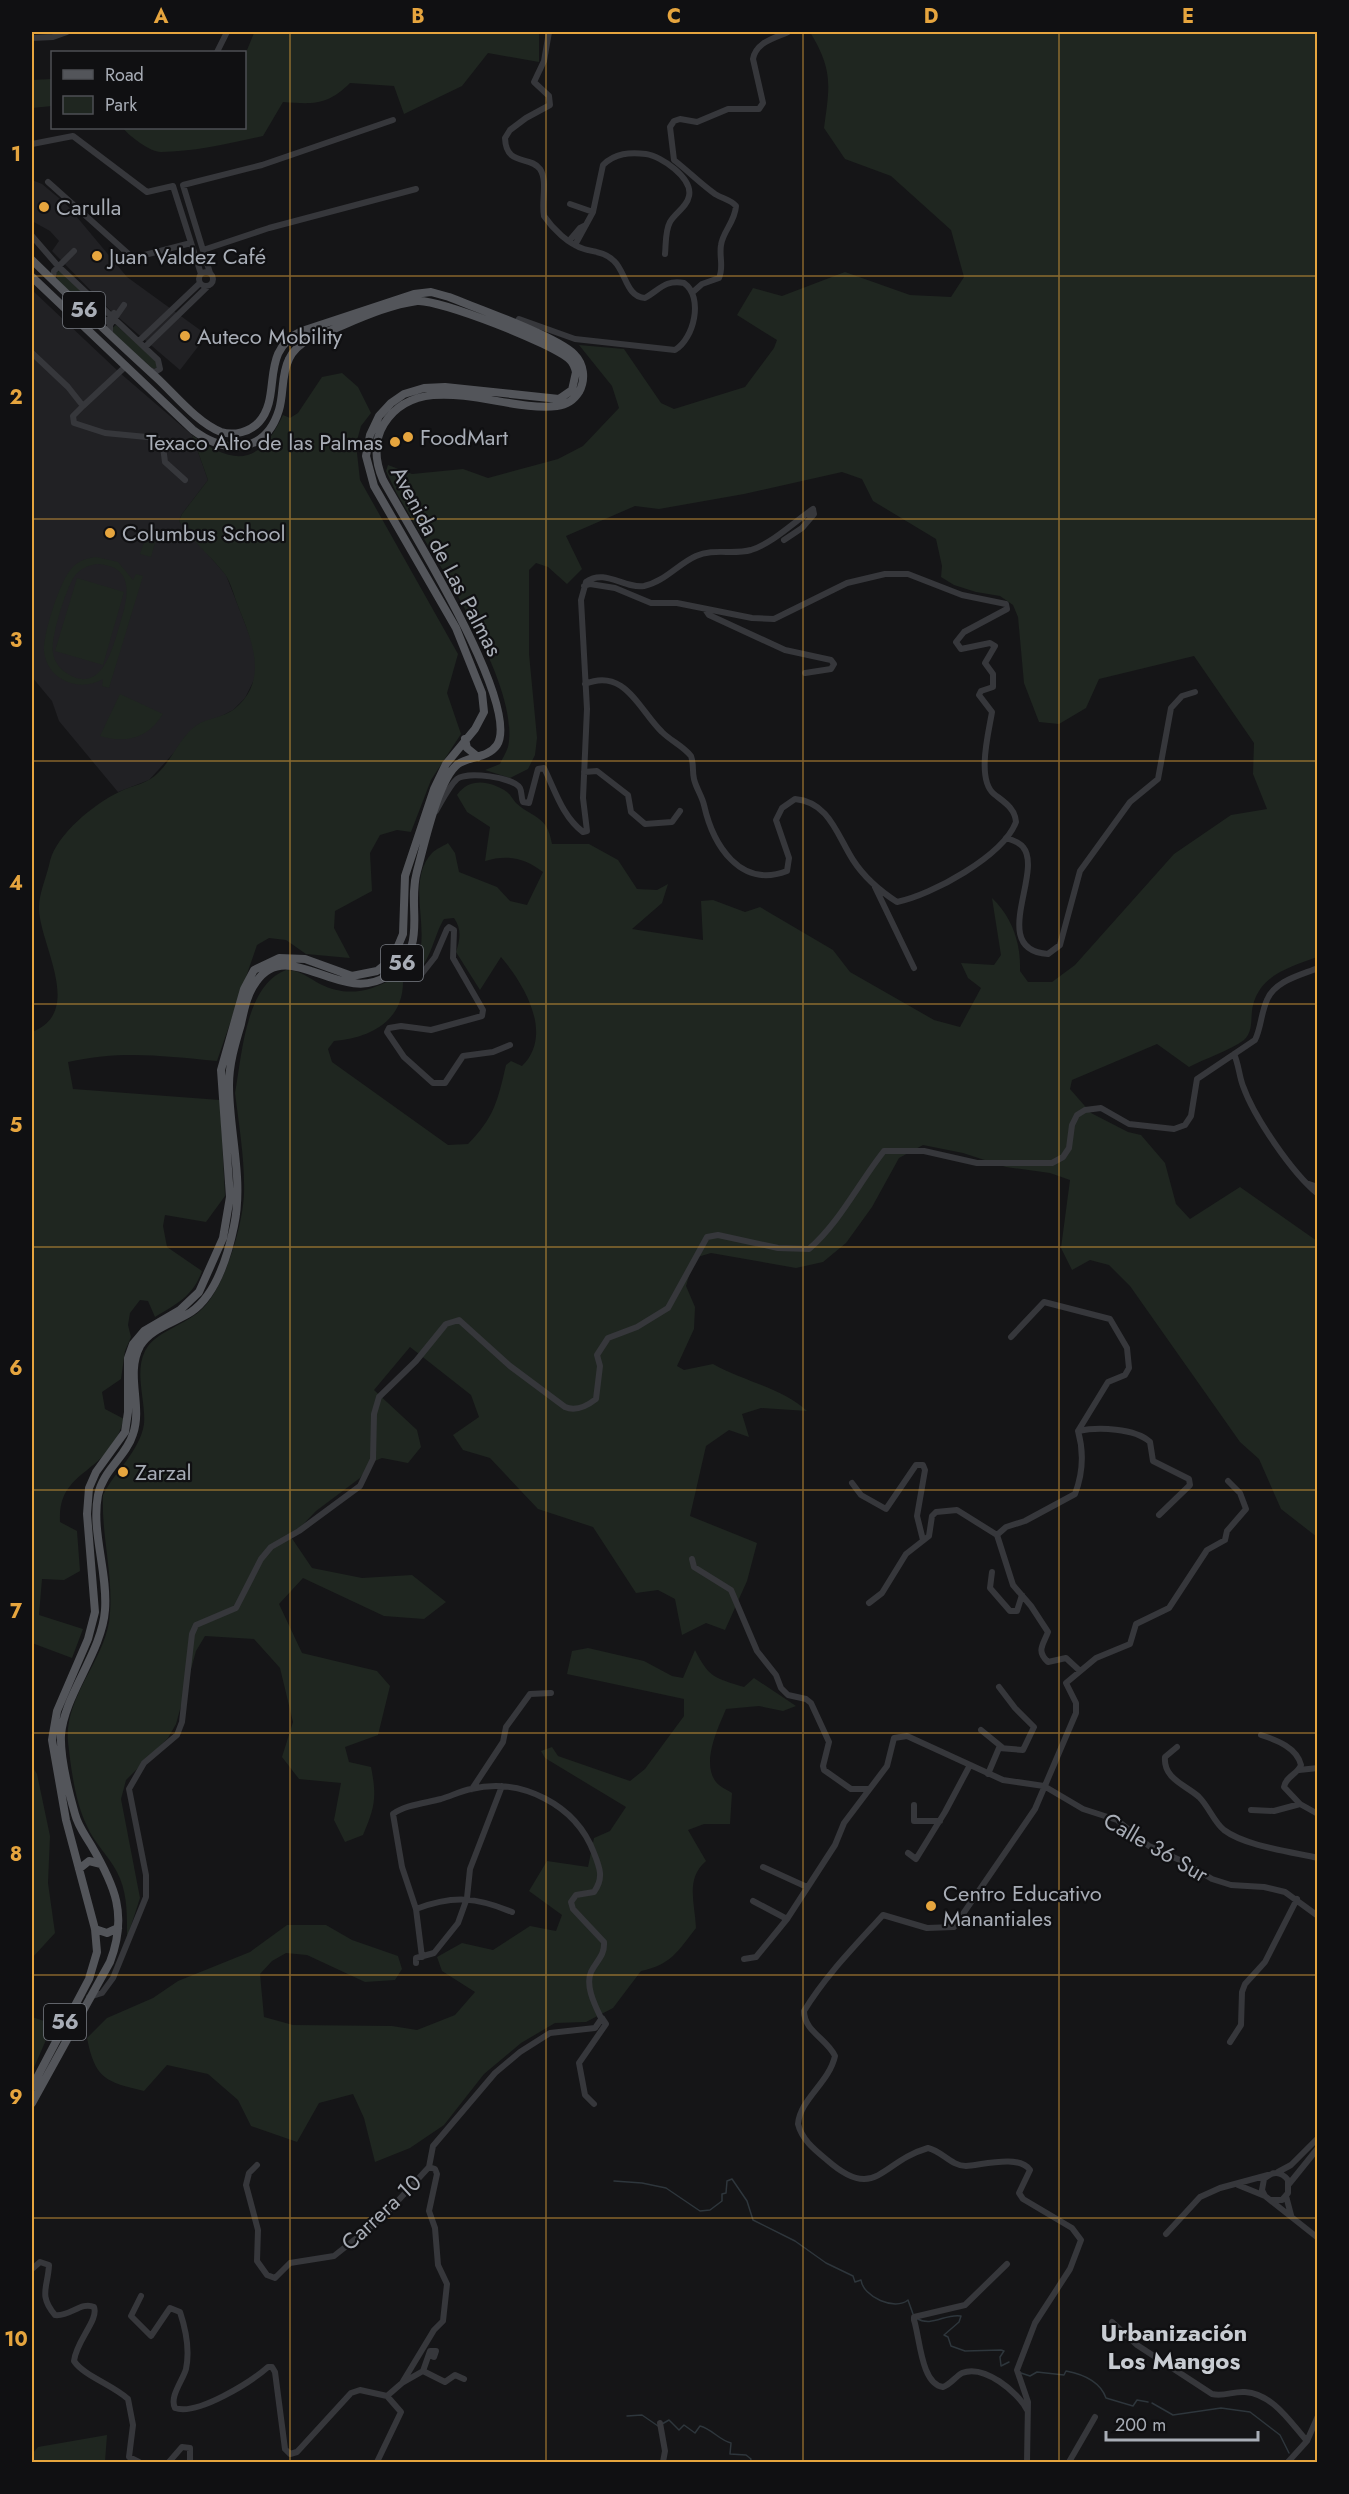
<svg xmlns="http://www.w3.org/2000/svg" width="1349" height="2494" font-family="Jost,sans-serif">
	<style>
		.built { fill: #212124 }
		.green { fill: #1f2620; fill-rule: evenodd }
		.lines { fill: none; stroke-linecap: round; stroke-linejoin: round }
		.stream { stroke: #2e363c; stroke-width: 1.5 }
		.minor { stroke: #36373b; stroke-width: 6 }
		.major { stroke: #53555a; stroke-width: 8 }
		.grid { fill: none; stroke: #e6a53e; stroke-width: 1.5; stroke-opacity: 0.55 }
		.poi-dot { fill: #e6a53e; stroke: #101012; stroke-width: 2 }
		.labels { text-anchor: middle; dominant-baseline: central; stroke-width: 4.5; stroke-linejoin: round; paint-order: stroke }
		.shield { fill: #101012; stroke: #7a7e85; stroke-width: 1.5 }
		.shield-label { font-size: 21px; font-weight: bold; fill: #a8adb6 }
		.poi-label { font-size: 22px; fill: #a8adb6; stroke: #101012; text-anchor: start }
		.street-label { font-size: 22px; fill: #a8adb6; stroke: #101012 }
		.neighbourhood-label { font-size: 24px; font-weight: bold; fill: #c8ccd2; stroke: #101012 }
		.neatline { fill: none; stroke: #e6a53e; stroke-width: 2 }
		.grid-label { font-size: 20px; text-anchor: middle; font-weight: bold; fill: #e6a53e }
	</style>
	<rect width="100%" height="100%" fill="#151517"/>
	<path class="built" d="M32,180L42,184L66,204L127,277L207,335L180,370L111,311L52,251L59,241L50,231L32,221Z
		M32,290L120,373L192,435L208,480L182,514L179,521L226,575L255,649L256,676L245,698L233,710L214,720L201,723L149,780L118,792L59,721L52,701L32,677Z"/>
	<path class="green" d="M284,32H539V62L488,53L462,86L404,114L394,86L350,83C327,106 313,104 283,102L263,136C232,143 193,152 161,152C150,152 129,136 123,128H244L245,55L254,33Z
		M810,32H1317V957C1291,967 1261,974 1253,1005C1250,1017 1254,1031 1244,1040C1229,1051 1206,1058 1189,1067L1157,1044L1072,1080L1070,1089L1091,1113L1128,1132L1141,1135L1165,1163L1176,1204L1190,1219L1240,1187L1317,1241V1537L1281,1509L1259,1459L1240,1442L1130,1286L1109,1265L1090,1260L1072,1270L1061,1248L1070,1180L1050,1173L1006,1167L963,1153L923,1145L899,1158L872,1207L846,1243L823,1262L796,1268L711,1253L694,1258L686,1286L695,1307L694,1329L677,1366L684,1370L713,1364C743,1381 782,1388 807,1411L761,1408L742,1414L749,1437L729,1430L706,1446L690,1516L757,1543L747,1581L725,1630L706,1623L682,1635L675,1599L658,1590L636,1593L593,1527L538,1509L490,1458L463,1450L453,1435L479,1417L471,1395L410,1347L374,1390L417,1430L421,1447L408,1463L382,1458L372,1462L360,1478L316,1511L291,1537L312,1568L362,1578L412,1575L446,1602L424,1619L384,1616L303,1578L279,1604L302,1653L377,1671L390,1686L378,1735L345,1747L349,1762L371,1767C377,1797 375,1807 363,1835L345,1842L334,1820L341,1783L299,1779L282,1757L293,1722L280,1668L254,1639L205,1636L196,1651L176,1724L168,1738L126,1780L121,1799L140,1898L127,1938C127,1916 128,1893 117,1872C109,1856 94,1843 87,1826C75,1802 71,1768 68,1742C64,1699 102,1663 109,1622C115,1580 101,1537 103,1495C115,1471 140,1451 144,1424C146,1401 134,1373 145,1351C155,1331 187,1325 203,1308C225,1286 243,1225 244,1193C245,1161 239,1125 235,1093C242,1056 245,985 286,970C300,970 309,978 320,984C346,997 369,992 392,979L403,982C403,1022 369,1038 334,1041L328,1049L332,1062L448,1145L468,1144C494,1118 498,1100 506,1065L511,1061L522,1066C554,1035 525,985 501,957L480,990L456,952C460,939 462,930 454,918L444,919C434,933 429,974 408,975C411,970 416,964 418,959C430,927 406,881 432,853C436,849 443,846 448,843L455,853L459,872L497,887L510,901L527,905L543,872C525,858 507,854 485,861L490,827L467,812L457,795C470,777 490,781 507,792C511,795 513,800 516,803C534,819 547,815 552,844H589L618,860L637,889L657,890L668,884L662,903L632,929L703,940L701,901L713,900L745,912L760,907L833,950L850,972L934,1020L960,1027L981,988L968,978L961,963L994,965L1001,955L992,898C1012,917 1021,943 1020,971L1028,982H1052L1075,965L1174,854L1231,815L1267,809L1253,774L1254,743L1194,656L1099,679L1086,708L1059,724L1039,722L1024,683L1018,617L1013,605L1000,596L976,592L954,585L941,577L942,566L936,539L873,501L862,479L842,472L744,494L659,509L635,506L566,536L582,569L567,584L548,567L536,563L529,570V654L537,738L535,755L528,769L510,778L485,770L500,764C502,759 506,753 508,747C522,683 428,549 396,492L386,471L388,465L412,474L463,469L488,478L558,459L583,446L619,408L612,386L579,345L624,349L661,403L674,409L745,387L774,348L777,340L737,315L753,288L782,296L845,272L910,295L951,297L964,277L951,230L891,176L845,159L824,128C830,85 833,70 810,32Z
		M52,79V106L32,108V80Z
		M57,271L62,272L104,314L103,321L98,320L57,279Z
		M116,325L158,363L157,369L152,368L113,334L111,329Z
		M342,373L358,387L371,413L361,426L356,444L360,480L458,654L447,693L461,734L431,780L411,832L397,830L380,835L370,853L372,891L335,911L334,928L350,958L306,954L286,940L269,938L257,945L217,1061C162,1056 123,1050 68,1062L73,1089L220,1100L225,1196L206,1222L165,1215L163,1226L167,1247L202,1271C193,1296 177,1304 155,1317L148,1301L140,1300L130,1313L128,1325L131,1337L125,1351L121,1379L102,1392L105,1409L124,1419C120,1431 116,1443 107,1452C84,1477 58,1482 60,1522L77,1531L80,1571L64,1580L42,1579L39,1615L83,1629L72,1658L32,1643V1032C84,1012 41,947 39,910C38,895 47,876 50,861C57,834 94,804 119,792C133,785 148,784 159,772C174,757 181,734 200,723C211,718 223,717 233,710C270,682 252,641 238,606C234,596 231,582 224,573C210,555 191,540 179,521L182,514L208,480L192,435C234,466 259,466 283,415L290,418L298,413L322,377Z
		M147,533L157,536L151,557L140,554Z
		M96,557L118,562L133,580L136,574L143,576L109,688L102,686L103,679C79,693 47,680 44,651C43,634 60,580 72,568C78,561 87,558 96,557ZM97,564C138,566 127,601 119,627C112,651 100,697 65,672C58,667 54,660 53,653C50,638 67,585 76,574C82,568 89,565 97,564Z
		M77,578L124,592L103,665L55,651Z
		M120,694L163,714C148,738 127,744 100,736Z
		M588,1648L644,1661L672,1676L683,1678L695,1650C709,1678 715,1678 744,1687L754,1678L796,1706L783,1711L759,1706L726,1709C718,1728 701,1763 716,1782C719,1786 727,1790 732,1793L730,1824H704L688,1830L706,1861C685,1879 695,1903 696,1928C678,1951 671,1965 641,1971L613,2008L586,2022L555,2023L521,2043L484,2074L444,2125L410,2148L375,2162L364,2118L353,2094L319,2103L297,2142L251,2126L238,2100L208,2074L167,2065L144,2091C106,2082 95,2079 87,2038L107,2018L153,1998L178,1981L250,1952L287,1925H326L352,1940L398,1956L402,1969L395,1980L365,1982L307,1955L286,1953L272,1961L260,1974L264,2017L293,2025L392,2026L417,2030L455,2015L475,1992L442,1971L437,1957L462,1943L493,1950L530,1926L556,1931L562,1915L529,1891L547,1861L588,1867L594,1838L610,1831L626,1807L545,1758L541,1751L552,1747L558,1756L630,1781L645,1769L684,1716V1699L567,1674L572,1651Z
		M32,1766L37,1774L50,1836L48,1883L55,1933L32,1958Z
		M32,2017L53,2024L32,2072Z
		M107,2435L105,2462H32V2454L38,2447Z"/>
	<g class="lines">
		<path class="stream" d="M614,2181L642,2183L666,2188L700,2211L710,2210L722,2201V2194L726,2193L727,2181L732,2179L747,2201L753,2220L795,2241L826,2263L853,2276L855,2282L861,2280C863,2297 895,2311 908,2300L913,2314
			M916,2318C932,2328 945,2313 961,2316L959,2322L944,2335L948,2337L951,2346L965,2351L1001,2350L1004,2351L1000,2357L1001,2366L1009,2362
			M1021,2373L1030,2376L1037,2372L1064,2375L1066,2371C1082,2374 1100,2381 1106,2398L1133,2406L1137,2400L1148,2402
			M1152,2403L1173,2415L1221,2408L1250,2412L1280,2435L1289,2453
			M627,2416L642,2415L658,2426
			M662,2424L669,2420L679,2430L684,2425L695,2433L700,2426C712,2429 719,2440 731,2443L730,2454L746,2455L751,2459L750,2462
			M1297,2461L1299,2462"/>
		<path class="minor" d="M32,38L53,37L67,32
			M217,52L227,32
			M32,144L73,136L147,192L173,186L201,274
			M48,182L133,258L191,243
			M570,204L593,212
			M32,236L58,266L158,360L160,369L155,372L149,370
			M569,241L580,228L586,225
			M575,245L593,212L603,165C615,153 630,152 646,154C661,156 693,178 689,196C687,207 675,213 670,222C665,231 666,244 665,254
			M203,250L269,228L416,189
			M199 279a7 7 0 1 1 14 0a7 7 0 1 1-14 0Z
			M210,273L183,185L262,165L393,120
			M53,279L54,271L74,251
			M693,292L702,284L719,278C724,267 719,257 721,245C723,231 735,222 736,206C730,199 723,199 715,194C701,184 688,171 674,160L670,127L674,121L680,119L697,122L728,109H759L763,103L753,59C756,42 775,38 788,32
			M97,323H104L114,313
			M515,325L519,319L575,339L675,350C694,339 704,297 684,283C666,279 659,290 645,298C626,297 626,272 614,261C605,252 594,252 584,249C568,244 553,229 544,216C541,202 548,181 540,169C530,155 506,167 505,138L510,130L526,118L550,105L549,96L534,82L544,61L549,32
			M110,334V325L124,305
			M139,341L200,283
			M145,347L207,287
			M32,353L68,387L83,406L126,366
			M83,406L73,416L74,423L105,433L157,438L163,447L165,462L185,480
			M784,540L802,528L814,514L813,509
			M584,586L590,584L615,588L651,603H677L752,618L774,619L847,583L885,574H908L962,595L1006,604L1007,609L964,632L956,642L961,649L990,643L995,646L985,663L993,674V687L981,691L979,695L992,712C989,731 976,779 994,794C1004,802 1015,808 1016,822C1003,856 932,895 897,902C880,891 864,877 853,860C837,835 829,802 795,799L782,808L776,820L789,858L787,871C740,889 713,845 704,805C702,796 696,788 694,779C692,771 694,764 691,756C683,746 671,741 662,732C639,710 625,667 585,684
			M705,609L709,615L785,650L831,660L834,664L831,669L805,673
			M584,772L597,771L628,795L631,812L645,824L672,822L680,811
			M436,811C442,801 449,786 457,779C467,771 513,777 520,788C522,792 521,797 523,802L529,803L538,769L544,768C555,790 562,816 583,832L587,831L583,798L587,709L581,600L586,582C605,568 624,589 644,586C664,582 678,564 696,556C713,548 733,555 751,550C773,543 794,522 813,509
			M1006,838C1012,840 1019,842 1023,847C1044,872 988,950 1048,954L1060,945L1080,871L1130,802L1158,779L1171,708L1182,696L1195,692
			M875,887L914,968
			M395,969L409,978L420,976L435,957L447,929L449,927L454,930L453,958L483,1010L482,1016L431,1030L401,1026L389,1028L387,1032L404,1057L433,1083H445L463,1056L493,1052L510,1045
			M1234,1054C1239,1065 1239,1076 1243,1086C1254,1117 1292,1173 1318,1194
			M1306,1183L1318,1187
			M1011,1337L1044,1302L1110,1319L1127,1348L1129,1368L1125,1375L1108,1382L1078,1431C1084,1452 1083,1473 1075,1494L1025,1521L1006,1527L997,1535L1013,1585L1031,1606L1048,1632C1043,1645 1036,1651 1048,1662L1066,1658L1080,1671
			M1078,1431C1098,1427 1135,1428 1150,1442L1153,1461L1189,1479L1190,1485L1159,1515
			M852,1483L861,1495L886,1509L916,1465H923L925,1470L917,1516L923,1540
			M692,1559L694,1567L731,1590L757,1651L776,1675L781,1688L788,1695L806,1699L811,1703L829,1742L823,1766L824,1770L851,1789H869
			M992,1572L990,1588L1010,1611H1017L1022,1595
			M869,1603L882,1593L906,1554L929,1536L932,1516L936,1512L957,1510L997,1535
			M981,1730L1003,1748
			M1261,1735C1277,1740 1297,1748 1301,1765C1297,1775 1286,1776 1284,1787L1300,1804L1318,1814
			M1177,1747L1165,1757C1163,1779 1186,1785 1199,1797C1209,1807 1214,1822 1224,1830C1245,1846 1292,1852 1318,1858
			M1299,1770L1318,1768
			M988,1774L999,1748L1023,1750L1034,1727L1015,1708L999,1687
			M472,1789L503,1742L506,1727L530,1694L551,1693
			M914,1805V1821H940
			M1251,1810L1274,1811L1300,1804
			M908,1853L916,1859L945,1812L970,1765
			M763,1867L807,1887
			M753,1901L787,1919
			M416,1909C453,1895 476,1897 512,1912
			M422,1957L416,1909L402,1867L393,1814C405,1805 426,1803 441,1799C451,1796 461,1791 471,1789C522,1777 576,1805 594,1853C600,1868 604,1878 594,1892L576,1895L571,1902L573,1909L604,1942C605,1956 596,1961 591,1972C585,1986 595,2005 601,2018
			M744,1959L756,1957L787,1919L835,1845L844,1823L887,1766L894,1738L907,1736L1003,1780L1044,1786L1083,1809L1117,1820L1149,1846L1184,1862L1212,1879L1231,1885L1264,1887L1285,1892L1318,1916
			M416,1963V1958L434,1953L458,1923L467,1898L470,1869L502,1786
			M89,1997L102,1993L113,1978L146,1897V1875L129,1789L144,1763L177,1735L182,1722L192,1634L196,1625L236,1608L261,1559L271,1547L299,1531L360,1486L373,1459L374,1414L379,1397L416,1361L446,1324L459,1320L510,1366L565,1407C576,1412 587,1406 596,1399L600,1366L597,1355L608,1338L637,1327L668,1308L707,1237L718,1235L778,1248L809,1249C840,1222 858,1184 884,1151H924L977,1163H1052L1063,1157L1069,1148L1072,1125L1077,1115L1085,1110L1101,1108L1129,1124L1174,1129L1185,1125L1191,1116L1197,1079L1255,1040C1261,1028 1261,1013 1267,1000C1274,981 1301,975 1318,968
			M1230,2042L1241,2025L1242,1992L1245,1984L1265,1962L1297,1899
			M257,2165L249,2173L246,2185L258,2230L257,2261L267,2275L275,2278L290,2263L334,2256L383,2217L429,2167
			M429,2167L433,2146L495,2073L520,2052L550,2033L595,2028L602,2018L606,2024L579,2063L585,2095L594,2104
			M1278,2172L1291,2165L1318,2138
			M1289,2184L1318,2148
			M1238,2185L1265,2196
			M1286,2196L1291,2215
			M1271,2200H1282L1288,2193V2180C1281,2171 1272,2171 1264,2179L1262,2190L1265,2196L1318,2238
			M1166,2234L1200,2197L1220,2188L1268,2175
			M1007,2264L965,2305L914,2317V2320C920,2338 921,2384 943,2387C951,2384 955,2377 962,2373C984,2364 1018,2392 1027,2410
			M32,2269L40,2262L49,2265C48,2287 38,2295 55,2315C70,2317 81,2301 94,2307C99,2320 76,2341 74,2361C84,2376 113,2385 128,2399L133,2425L129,2457L139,2462
			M141,2296L131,2316L151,2336L170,2308L180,2312C186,2330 190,2350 186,2369C183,2380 169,2397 175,2408C197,2416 251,2382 268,2367H272L275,2372L285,2449L290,2454L297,2452L351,2393L360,2390L387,2396
			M1112,2322L1137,2345L1212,2394C1224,2397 1233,2391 1245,2392C1273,2394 1290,2422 1307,2441
			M423,2371L445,2382L455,2375L464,2379
			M402,2383L423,2371L430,2351H436L434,2357L430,2355
			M660,2423L665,2451L663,2462
			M169,2462L182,2447L190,2448V2462
			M377,2462L401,2412L387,2396L402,2383L434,2330L443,2321L447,2284L438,2265L435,2228L429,2211L437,2174L435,2169L429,2167
			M1027,2462L1028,2402L1017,2370L1035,2323L1070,2269L1081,2240L1072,2228L1023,2199L1019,2193L1030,2170C1019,2154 982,2165 966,2166C951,2166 942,2151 928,2148C880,2162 876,2203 827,2160C815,2150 802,2140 798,2124C800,2099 829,2083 835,2056C827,2039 804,2031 804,2011C826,1975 855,1946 883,1915L927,1928L954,1927L1035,1809L1076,1713V1703L1066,1683L1096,1658L1130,1644L1136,1624L1169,1608L1207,1550L1225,1540L1227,1531L1246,1509L1240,1493L1228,1481
			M1069,2462L1095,2417
			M1288,2462L1307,2441L1318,2416"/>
		<path class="major" d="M32,260C73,300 115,340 158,379C176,396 198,423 221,432C234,436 250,432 259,422C283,395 258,351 302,331L414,294L431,292L449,297C476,308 556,336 574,354C584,364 586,379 579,392C574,400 566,405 557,406C504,413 420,366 384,424C373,442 375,461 383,480C406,522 522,705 497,745C488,758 470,756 458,764C438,779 424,846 417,871C406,911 431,947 387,976C341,1006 288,935 256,982C247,994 244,1010 241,1024C235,1044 229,1064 229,1085C229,1132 244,1179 234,1226C228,1255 216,1295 191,1312C174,1323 151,1328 140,1346C125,1374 143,1406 133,1434C126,1457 103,1470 98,1495C91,1532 108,1572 105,1610C102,1652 64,1695 61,1735C60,1756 69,1793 75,1814C78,1826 85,1835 91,1845C115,1886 128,1915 110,1962L32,2103
			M32,277L193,430C225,454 265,455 279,410C284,393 281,375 289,359C293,350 300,345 308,339C343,327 380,306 417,301C439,299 554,344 570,360C573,363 575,368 576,372L572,390L559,399L445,387L424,388L404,394L391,403L379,416L370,435L366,456L374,486L456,628L482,693L484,712L475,729L446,764L434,789L405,876L403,934L393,958L377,971L352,976L305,959L279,958L254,970L244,989L221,1070L230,1197L223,1238L199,1292L180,1310L144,1331L133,1344L128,1358V1412L125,1432L96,1472L89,1488L87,1514L95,1612L88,1639L57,1711L52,1740L66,1820L95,1929L97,1952L89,1979L32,2087
			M465,739L467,748L478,757
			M79,1869L89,1861L101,1864
			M95,1929L107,1933L118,1928"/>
	</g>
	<path class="grid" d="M290,32V2462M546,32V2462M803,32V2462M1059,32V2462M32,276H1318M32,519H1318M32,761H1318M32,1004H1318M32,1247H1318M32,1490H1318M32,1733H1318M32,1975H1318M32,2218H1318"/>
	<g class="poi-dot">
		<circle cx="44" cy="207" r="6"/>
		<circle cx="97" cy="256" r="6"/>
		<circle cx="185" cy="336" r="6"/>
		<circle cx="408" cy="437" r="6"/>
		<circle cx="395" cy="442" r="6"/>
		<circle cx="110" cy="533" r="6"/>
		<circle cx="123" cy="1472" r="6"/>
		<circle cx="931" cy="1906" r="6"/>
	</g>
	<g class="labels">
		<g class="shield">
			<rect x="63" y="292" width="42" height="36" rx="4.5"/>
			<rect x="381" y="945" width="42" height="36" rx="4.5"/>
			<rect x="44" y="2004" width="42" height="36" rx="4.5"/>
		</g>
		<g class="shield-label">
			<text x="84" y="310">56</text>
			<text x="402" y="963">56</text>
			<text x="65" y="2022">56</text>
		</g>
		<g class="poi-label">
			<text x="56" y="207">Carulla</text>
			<text x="109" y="256">Juan Valdez Café</text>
			<text x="197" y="336">Auteco Mobility</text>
			<text x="420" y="437">FoodMart</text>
			<text x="383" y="442" text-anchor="end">Texaco Alto de las Palmas</text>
			<text x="122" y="533">Columbus School</text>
			<text x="135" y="1472">Zarzal</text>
			<text x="943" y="1893">Centro Educativo<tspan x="943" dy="25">Manantiales</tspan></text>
		</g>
		<g class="street-label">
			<text transform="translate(447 561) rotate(62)">Avenida de Las Palmas</text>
			<text transform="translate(1156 1847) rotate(30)">Calle 36 Sur</text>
			<text transform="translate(381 2212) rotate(-43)">Carrera 10</text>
		</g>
		<g class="neighbourhood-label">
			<text x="1174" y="2332">Urbanización<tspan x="1174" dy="28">Los Mangos</tspan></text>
		</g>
	</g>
	<rect width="1349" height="2494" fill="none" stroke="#101012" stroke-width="66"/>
	<rect x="51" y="51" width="195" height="78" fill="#101012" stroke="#4d4f54" stroke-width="1.5"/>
	<rect x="63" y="70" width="30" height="9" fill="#53555a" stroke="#4d4f54" stroke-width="1.5"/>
	<text x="105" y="81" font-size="18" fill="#a8adb6">Road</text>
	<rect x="63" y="96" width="30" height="18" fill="#1f2620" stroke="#4d4f54" stroke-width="1.5"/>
	<text x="105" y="111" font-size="18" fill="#a8adb6">Park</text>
	<path d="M1106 2431v9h152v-9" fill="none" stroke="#a8adb6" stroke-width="3"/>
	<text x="1115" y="2431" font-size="18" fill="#a8adb6" stroke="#101012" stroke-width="4.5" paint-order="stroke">200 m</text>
	<rect x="33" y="33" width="1283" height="2428" class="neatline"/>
	<g class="grid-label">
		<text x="161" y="23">A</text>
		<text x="418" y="23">B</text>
		<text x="674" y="23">C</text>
		<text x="931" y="23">D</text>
		<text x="1188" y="23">E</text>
		<text x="16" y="161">1</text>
		<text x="16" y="404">2</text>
		<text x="16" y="647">3</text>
		<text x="16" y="890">4</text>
		<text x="16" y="1132">5</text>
		<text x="16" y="1375">6</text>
		<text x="16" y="1618">7</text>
		<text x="16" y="1861">8</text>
		<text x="16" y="2104">9</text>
		<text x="16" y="2346">10</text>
	</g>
</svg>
